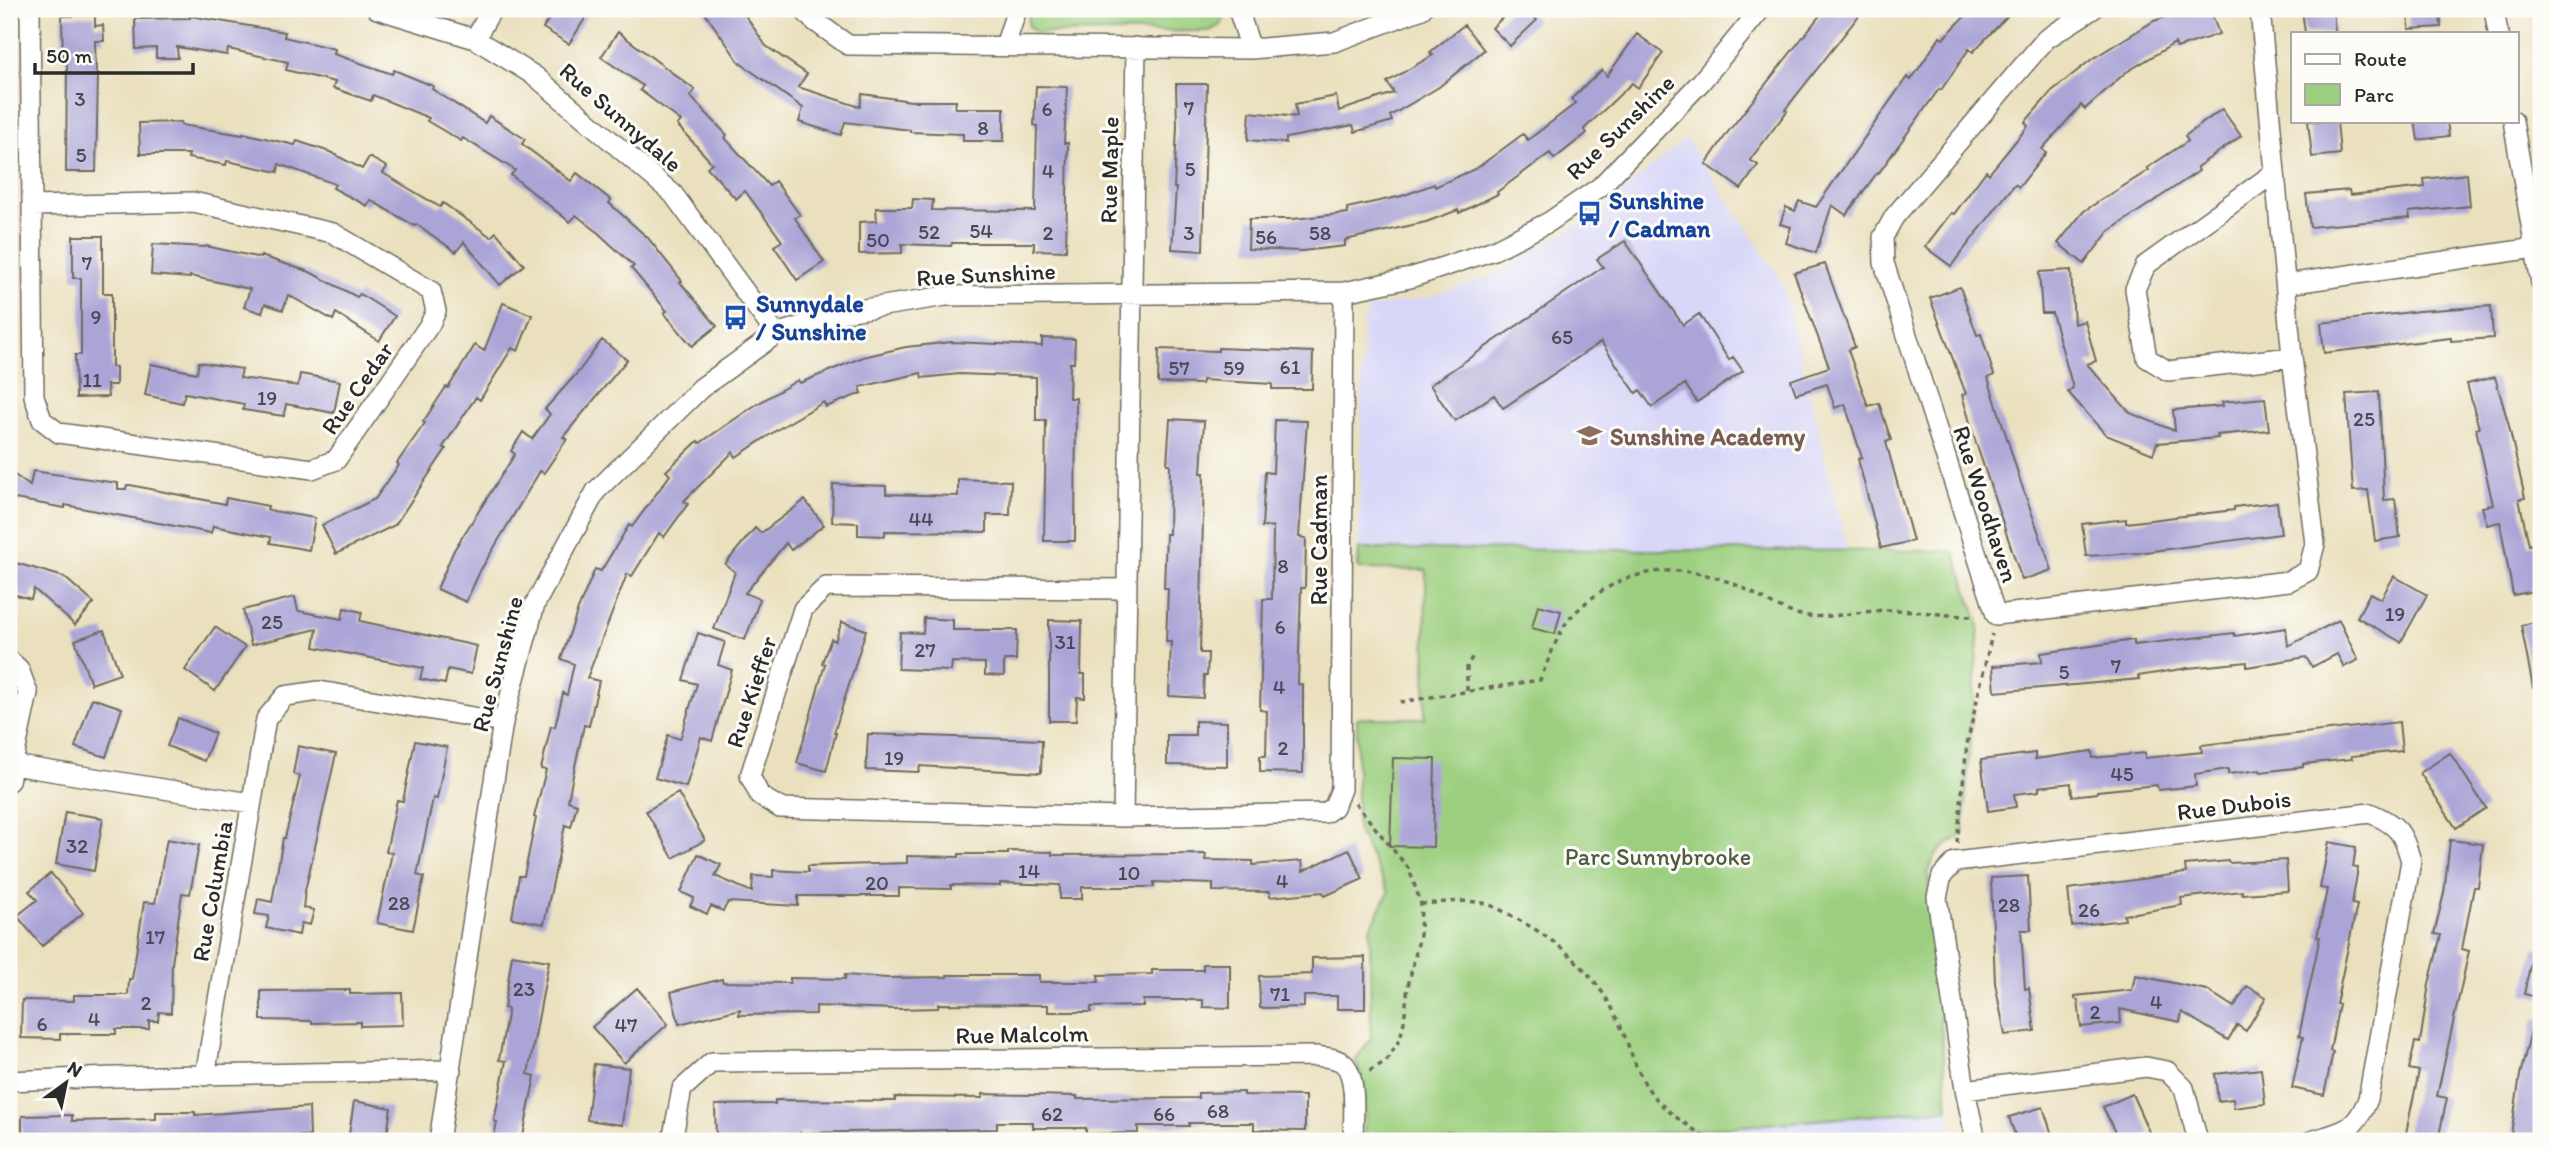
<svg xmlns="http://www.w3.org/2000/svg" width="2550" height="1150" font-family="Itim,sans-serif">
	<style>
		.built { fill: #d8d7f8 }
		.green { fill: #9ccf7f; stroke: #647d55; stroke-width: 2 }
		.building { fill: #aba4d7 }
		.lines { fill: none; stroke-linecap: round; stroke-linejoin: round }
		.street-casing { stroke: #6e6a5e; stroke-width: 22 }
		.path { stroke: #6e6a5e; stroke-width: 3.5; stroke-dasharray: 5 5; stroke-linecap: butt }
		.street { stroke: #fff; stroke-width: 19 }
		.labels { text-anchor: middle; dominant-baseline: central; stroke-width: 6; stroke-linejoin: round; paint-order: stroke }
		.number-label { font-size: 21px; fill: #4b4956 }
		.street-label { font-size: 24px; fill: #2b2b2b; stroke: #fdfcf7 }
		.transit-label { font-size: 24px; font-weight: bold; fill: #164399; stroke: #fdfcf7; text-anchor: start }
		.education-label { font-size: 24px; font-weight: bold; fill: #785e54; stroke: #fdfcf7; text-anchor: start }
		.park-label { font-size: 24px; fill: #4d5c44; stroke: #fdfcf7 }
	</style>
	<rect width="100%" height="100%" fill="#fdfcf7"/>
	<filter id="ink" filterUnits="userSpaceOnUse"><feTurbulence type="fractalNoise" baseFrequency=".0143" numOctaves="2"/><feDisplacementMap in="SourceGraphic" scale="14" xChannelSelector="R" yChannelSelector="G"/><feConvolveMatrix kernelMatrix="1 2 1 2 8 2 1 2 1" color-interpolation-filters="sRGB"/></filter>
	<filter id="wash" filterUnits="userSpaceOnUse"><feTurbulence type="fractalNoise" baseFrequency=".00686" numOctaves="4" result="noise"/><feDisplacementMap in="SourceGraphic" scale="28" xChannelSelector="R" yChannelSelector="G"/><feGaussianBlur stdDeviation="1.57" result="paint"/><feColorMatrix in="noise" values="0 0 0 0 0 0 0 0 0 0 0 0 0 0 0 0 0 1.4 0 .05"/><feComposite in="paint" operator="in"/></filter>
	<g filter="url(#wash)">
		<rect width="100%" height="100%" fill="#eae0be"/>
		<path class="built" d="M1686,138L1782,281L1848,552L1359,549L1363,324L1369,308L1432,296L1494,275L1602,209Z
			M1948,1109L1952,1141H1561Z"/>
		<path class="green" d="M1029,9H1224L1226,14L1221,25L1209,31L1037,33L1028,26Z
			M1359,549L1954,551L1979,626L1963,835C1941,848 1936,849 1928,874L1948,1109L1561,1141H1364C1365,1111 1368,1088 1355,1060L1371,1039L1370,929L1389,892L1357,829V718H1425L1426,570L1358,569Z"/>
		<g id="blocks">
			<path class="building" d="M555,9H591L569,44L543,28Z
				M702,9H741L766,46L807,74L798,87L860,107L862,94L911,101H956L955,108H1004V141H963V134L910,132V130L845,122L841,135L799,122L803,108L740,63Z
				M1511,9H1526L1537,20L1510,46L1492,28Z
				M1825,9H1864L1785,110L1787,111L1750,160L1758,165L1741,189L1706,164L1728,132Z
				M1972,9H2014L1973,52L1969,49L1941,90L1939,89L1878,174L1877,173L1846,215L1832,205L1816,253L1786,243L1791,227L1780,224L1786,207L1795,211L1799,201L1816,207L1907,77L1911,80L1940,37L1943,39Z
				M2189,9H2210L2219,34L2177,48L2175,43L2125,73L2085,109L2081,105L2042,149L2046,153L2019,187L2015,184L1951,266L1925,247L1951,213L1954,214L1986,171L1989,174L2028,126L2025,122L2052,91L2092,59L2154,21Z
				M2333,9L2335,33H2305L2302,10Z
				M2408,9H2440L2441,27L2409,29Z
				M62,16H95V26L103,25L104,41H95L96,73H98L96,172H66L67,60H63Z
				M190,16L285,32L284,37L335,49L334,54L392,74L394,70L433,86L432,89L485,123L489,116L525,139L522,144L571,181L577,173L611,200L609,203L648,238L682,281L680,282L717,326L692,346L664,313L667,311L631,268L634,266L594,229L576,215L570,222L511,175L515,170L463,138L461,141L427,121L429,118L373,95L371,101L333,88L335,82L286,70L288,62L228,49L227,55L177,47L178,58H156V48L136,49L135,19L190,18Z
				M1464,25L1484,50L1439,87L1390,116L1392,121L1355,132L1353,125L1286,138V143L1248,140L1250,112L1297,117L1295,104L1336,96L1339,111L1394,93L1387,82L1433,55L1430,52Z
				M618,32L695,90L690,96L727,135L725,138L769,186L775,181L800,215L795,218L824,262L797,280L774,246L782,241L745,191L736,199L707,167L712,163L677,125L681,121L640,90L643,86L601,57Z
				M1637,34L1663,53L1638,88L1632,83L1584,129L1587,133L1554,159L1550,153L1497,192L1498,194L1459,213L1458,210L1426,222L1345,240V246L1302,251L1248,249L1249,219H1293L1348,213L1347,208L1402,196L1434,184L1435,187L1477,168L1523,134L1528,140L1576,103L1571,99L1602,70L1607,76Z
				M1176,84H1207L1203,251L1172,249L1176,188H1174L1177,127Z
				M1036,86L1067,87L1064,143H1068L1066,251L1034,250V243H952L951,246L902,244V253L859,254V222L877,221L876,208H912L913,199L933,200L932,210L1035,211L1037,126L1034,125Z
				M2222,109L2241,136L2197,167L2199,171L2109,231L2084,264L2058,243L2084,211L2149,170L2147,168L2188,141L2185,136Z
				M2308,121H2337L2340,154L2312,157Z
				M2415,121H2447L2449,136L2418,140Z
				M181,122V125L243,135V133L295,145L297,141L330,152L362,169L369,157L387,167L383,173L440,207L443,203L491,237L496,232L524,265L500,285L464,242L456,252L416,224L415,226L370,200L367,206L333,188L335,184L279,164L278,172L227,161L226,165L188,158L189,154H140L139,123Z
				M2467,174L2470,206L2409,212L2410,218L2310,227L2306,194L2349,190L2350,195L2425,187L2424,179Z
				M73,236H103V293H112V367H116V385H107L108,397L76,398L75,355H81V278H73Z
				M1625,241L1683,325L1699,314L1729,360L1733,357L1743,371L1697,402L1685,384L1652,407L1640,390L1636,393L1601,342L1503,408L1494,395L1455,421L1430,385L1603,267L1597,259Z
				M153,244L205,247L206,246L261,258V256L310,272L357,297L360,294L395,316L379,341L336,313L333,320L288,295L283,310L265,304L262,313L244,307L250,289L190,276V278L151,275Z
				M1825,264L1855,347L1848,350L1868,406L1879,403L1891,440L1886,442L1913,541L1881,548L1858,459L1862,458L1845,404L1835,408L1827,384L1796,394L1791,380L1829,367L1794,273Z
				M2071,270L2074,324L2085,321L2096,361L2087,364L2130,413L2175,431L2173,410L2223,406L2222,402L2265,398L2269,430L2217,435L2218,438L2157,443L2153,454L2106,435L2068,392L2073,388L2052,313H2042L2039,272Z
				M1960,287L1977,335L1981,334L1994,375L1988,378L2021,483L2052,570L2022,580L1976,443L1962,395L1966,394L1930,298Z
				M503,303L532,315L518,351L512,348L480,400L476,397L443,447L446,449L395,525L336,554L322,525L375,499L399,465L397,463L425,423L423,422L446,387L448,388L475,345L484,351Z
				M2491,306L2493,338L2451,341V338L2324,353L2321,323L2419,311Z
				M1042,338L1075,339L1074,363H1070L1069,398H1076L1075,541H1044L1046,420H1036V377L959,374L922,378L921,373L860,387L862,393L826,407L824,402L780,428L736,457L733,452L684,501L688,504L664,537L659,533L632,576L627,574L587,678L599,681L589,726L584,725L571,785L568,801L577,804L571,827L565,825L544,924L512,918L519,876H524L536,818L534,817L546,770L541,769L551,726L555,727L563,693L567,695L574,664L561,659L578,609L595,569L601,571L629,525L632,527L670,475L666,471L698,441L700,443L754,406L798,380L800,383L863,357L906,347L952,342L1042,346Z
				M602,340L627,360L563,437L567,439L544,473L540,471L480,571L466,602L437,589L454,550L515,454L511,451L523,432L532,439L550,414L545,409L579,371Z
				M1218,348L1313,352L1312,389H1272V384L1202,380V384L1158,383L1159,349L1218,351Z
				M199,362L242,369L240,378L298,386L300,374L340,381L334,413L286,404L284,416L243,410L244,404L185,393L182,403L145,395L151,364L197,373Z
				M2495,377L2508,422L2525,498L2519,499L2529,545L2537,543L2541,569L2536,570L2540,590L2513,595L2500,522L2487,525L2482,507L2493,505L2476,429L2479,428L2467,384Z
				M2379,392L2384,500L2395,499L2400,537L2375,541L2368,490L2353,491L2346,394Z
				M1170,419L1204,421L1201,473H1204L1200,653H1208L1207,676H1204L1203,698L1169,696L1171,642H1166L1168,588H1164L1166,534H1169L1170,464H1167Z
				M1275,420L1307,421L1299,537L1306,538L1305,588H1301L1298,684L1303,685V773L1260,772V756H1266L1267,711L1260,710L1263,599H1272L1273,527H1262L1265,472L1273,473Z
				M9,471L30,486L33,471L118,483V489H126L127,485H130L225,504L226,498L268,506L267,510L315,518L309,550L270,543L271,537L213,526L211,533L65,505V508L9,498Z
				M958,479L1011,481L1010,515H987V532L885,531V536L858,535V523L832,522L833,484L886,486V494L958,496Z
				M805,500L824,525L791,550L786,543L745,593L760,599L745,640L714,629L735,572L725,564L755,528L761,533Z
				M2277,502L2281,534L2138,553L2086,556L2082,524L2126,519V523L2175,517L2234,510V507Z
				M9,561L64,577L94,603L75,625L34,589L31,599L9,593Z
				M2394,576L2427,595L2401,642L2357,617L2370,593L2381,599Z
				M295,597L298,611L342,619L344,608L362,612L360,621L477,646L471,674L448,669L445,684L420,679L423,668L314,647L317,629L251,645L243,610Z
				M1538,605L1561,611L1555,634L1532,628Z
				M924,618L953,620V630H1017L1016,660H1004V676L985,675V663L952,662L951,671L898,669L900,632L923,633Z
				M1049,620L1082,621L1081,674H1085V698L1077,697L1076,721H1049Z
				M2339,620L2358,660L2344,667L2337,654L2312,667L2306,657L2247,667V662L2188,668L2138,676L2139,679L1995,692L1993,666L2042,662L2041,653L2134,640V645L2234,633L2235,636L2286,628L2288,646Z
				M2541,621V687L2533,688L2521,625Z
				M842,622L866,630L834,733H836L826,771L797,763L825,664L822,663L831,639L835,641Z
				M215,627L245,647L215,691L185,670Z
				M104,630L120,674L91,684L75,640Z
				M698,633L725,642L718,665L732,670L712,741L701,737L686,787L655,778L668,735L680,739L697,684L683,680Z
				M92,698L122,708L106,757L75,747Z
				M178,718L215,733L204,761L167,746Z
				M1195,721L1227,722V766L1167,765V735H1195Z
				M2399,722L2402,751L2351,756L2352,759L2303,764V767L2261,772L2260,770L2228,774V769L2195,774L2196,786L2158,790L2157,785L2097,791V793L2072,796L2071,783L2039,787V791L2014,794L2016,807L1988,811L1981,760L2035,753V759L2092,751L2093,758L2145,753V758L2202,752L2201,745Z
				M868,734L1042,740L1041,773L920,766L919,772L866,770Z
				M415,741L447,747L437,799L433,798L417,875L424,877L413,930L377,923L392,853L386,852L397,800L403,801Z
				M298,746L336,754L305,891L303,908L314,910L310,925L301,923L299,935L266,928L269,916L255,914L258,899L272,902L283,838H285L300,776L293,774Z
				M2450,753L2486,808L2456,828L2420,773Z
				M1393,758L1435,759L1433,847L1390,846Z
				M678,793L705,840L673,858L646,811Z
				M65,812L103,818L94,871L56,864Z
				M167,839L199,845L190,894L182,893L172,964L171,1013L159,1012L158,1021H149V1029H116V1034H60V1039L21,1038L22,1000L74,1001V995H128L129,979H132L144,902L155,903Z
				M2450,840L2483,844L2478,887H2474L2462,949L2469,951L2437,1096L2447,1098L2438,1140L2406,1133L2419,1071L2409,1069L2415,1042L2420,1043L2429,984L2441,935L2434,934L2444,893Z
				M2329,842L2356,847L2353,867L2358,868L2352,904L2357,905L2336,1004H2339L2330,1051L2333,1052L2324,1095L2292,1088L2303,1037L2299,1036L2320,937H2317L2327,889L2320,888Z
				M1349,849L1363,879L1325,896L1323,892L1270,897V892L1213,891V884L1154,882V887H1082V899H1060V885L1000,883V886L951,885V889L899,888V896H798V906L728,902L723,911L711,906L707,914L690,906L694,898L681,892L698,854L721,865L715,876L752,892L753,876L773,877V870L808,872V866L907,863V856L959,857V854H1008V851L1052,852V855L1206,854L1205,860L1253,861V865L1302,861L1303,871Z
				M2286,860L2288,891L2242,894V891L2181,898L2182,905L2124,915L2125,920L2072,926L2068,889L2186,873L2185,865L2228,861L2229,863Z
				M51,873L83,913L42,946L17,916L37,900L29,891Z
				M2028,876L2031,930H2021L2025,989L2029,988L2035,1031L2005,1035L1995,983L1991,878Z
				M2534,948L2541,949V998L2524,994Z
				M512,955L549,961L528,1074L535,1076L522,1141H493L497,1122L494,1121L506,1061L499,1060L508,1009L504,1008Z
				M1365,957V1009H1337V996H1304V1007L1260,1008L1259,976L1312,974V958Z
				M1203,964H1230V1008L1203,1007V1000H1143V1006L1091,1007V1012H1048V1005L938,1004V1008L896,1009L816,1006V1014L739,1015L740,1009L679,1024L671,992L722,979L723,982L790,983V978L845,979V975L887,978L947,977V975H1039V982H1099L1098,975L1152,974V970H1203Z
				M2135,975L2207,990L2234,1007L2247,986L2266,997L2246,1031L2237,1025L2228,1040L2182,1012L2180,1022L2120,1009L2121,1023L2081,1027L2078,1000L2075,999V996L2132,990Z
				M637,988L668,1024L624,1063L592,1027Z
				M350,990V994L402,993L403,1025L360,1026V1022L312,1023V1021L261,1020V991Z
				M2534,1019H2541V1141H2510L2520,1075Z
				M594,1064L629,1068L622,1125L587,1120Z
				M2261,1069L2265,1104L2234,1108L2233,1099L2218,1101L2215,1074Z
				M1244,1092V1095L1305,1096V1131L1254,1130V1123H1189V1126H1138V1133L1086,1134V1128H1033V1122H997V1129L800,1133V1141H716L715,1105L775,1104V1100L895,1101V1097L983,1098V1094L1077,1096V1099L1198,1098V1093Z
				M2132,1094L2150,1134L2133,1141H2119L2103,1107Z
				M354,1101L391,1108L386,1141H348Z
				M309,1107L310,1136L259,1138V1141H22V1116L72,1115V1121L156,1119V1112H195V1115Z
				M2043,1107L2054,1141H2017L2009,1117Z"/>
		</g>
	</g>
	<g filter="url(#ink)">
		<use href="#blocks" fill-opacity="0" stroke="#6e6a5e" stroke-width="2"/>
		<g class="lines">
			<defs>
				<path id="street" d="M30,9L34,396L42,420L59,433L312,469L336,460L430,324L436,311L431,291L333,233L193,202L32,206
					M377,9L475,39L535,76L673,194L776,334
					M803,9L813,20L848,45L1251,49L1334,42L1422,9
					M1238,9L1251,49
					M2093,9L2046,39L1894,217L1883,237L1884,263L1996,615L2289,581L2308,571L2315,544L2292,357L2260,9
					M2494,9L2498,33
					M475,39L492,9
					M1005,46L1017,9
					M2513,121L2541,283
					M2274,173L2146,265L2135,289L2147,358L2168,371L2292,357
					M2287,284L2535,248
					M1127,589L826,587L803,609L750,776L760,796L780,808L1123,817L1325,813L1334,807L1341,789L1344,292
					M9,660L19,669L28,693L9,781
					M13,765L251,803
					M1123,817L1136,47
					M205,1076L266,719L285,696L319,691L503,722
					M9,1081C156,1074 303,1074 451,1070
					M1965,1090L2146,1067L2167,1071L2184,1088L2198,1141
					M439,1141L503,722L535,604L596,491L701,388L776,334L845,312L946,296L1344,292L1410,278L1494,250L1549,222L1600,187L1701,82L1761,9
					M672,1141L682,1089L712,1062L1317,1056C1326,1058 1336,1057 1344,1064C1358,1077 1353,1122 1353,1141
					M1976,1141L1965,1090L1937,897L1942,876L1955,862L2370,813C2398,825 2403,832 2411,861L2368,1099C2355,1132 2343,1131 2311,1141"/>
			</defs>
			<use href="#street" class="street-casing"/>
			<path class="path" d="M1467,691V666L1473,656
				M1400,702L1540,680C1547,664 1559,630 1570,618C1615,569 1673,559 1734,584C1757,593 1776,610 1801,615C1829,620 1858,611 1886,610C1916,609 1946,617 1976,616
				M1355,803L1409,869L1421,904L1420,935L1408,986L1404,1022L1400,1039L1386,1061L1368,1072
				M1957,843L1967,744L1992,634
				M1421,904C1443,903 1469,898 1490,905C1500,909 1510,915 1519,920C1561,943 1595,973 1616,1016C1630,1044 1636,1079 1659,1102C1673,1117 1694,1129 1710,1141"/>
			<use href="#street" class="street"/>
		</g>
	</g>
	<defs>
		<symbol id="bus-bare" viewBox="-9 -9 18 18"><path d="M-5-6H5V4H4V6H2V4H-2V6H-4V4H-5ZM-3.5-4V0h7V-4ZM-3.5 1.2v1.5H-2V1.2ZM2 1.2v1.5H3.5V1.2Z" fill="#1a4fb4" stroke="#fdfcf7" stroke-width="2.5" paint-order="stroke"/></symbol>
		<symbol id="school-bare" viewBox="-9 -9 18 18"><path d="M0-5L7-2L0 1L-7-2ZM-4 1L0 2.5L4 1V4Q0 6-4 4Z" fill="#8d6e63" stroke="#fdfcf7" stroke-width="2.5" paint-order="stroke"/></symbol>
	</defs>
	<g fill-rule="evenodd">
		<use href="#bus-bare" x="1572" y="196" width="35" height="35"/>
		<use href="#bus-bare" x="718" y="300" width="35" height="35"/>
		<use href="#school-bare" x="1572" y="418" width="35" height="35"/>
	</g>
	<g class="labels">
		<g class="number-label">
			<text x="80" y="98">3</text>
			<text x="1189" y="107">7</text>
			<text x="1047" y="108">6</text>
			<text x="983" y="127">8</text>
			<text x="81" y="154">5</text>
			<text x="1190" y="168">5</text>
			<text x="1048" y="170">4</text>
			<text x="981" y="230">54</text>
			<text x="929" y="231">52</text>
			<text x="1048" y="232">2</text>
			<text x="1189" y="232">3</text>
			<text x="1320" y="232">58</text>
			<text x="1266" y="236">56</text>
			<text x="878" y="239">50</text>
			<text x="87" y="262">7</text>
			<text x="96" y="316">9</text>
			<text x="1562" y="336">65</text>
			<text x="1290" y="366">61</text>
			<text x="1179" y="367">57</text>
			<text x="1234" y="367">59</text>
			<text x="92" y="379">11</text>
			<text x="267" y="397">19</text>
			<text x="2364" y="418">25</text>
			<text x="921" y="518">44</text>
			<text x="1283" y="565">8</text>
			<text x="2395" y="613">19</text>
			<text x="272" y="621">25</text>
			<text x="1280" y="626">6</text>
			<text x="1065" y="641">31</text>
			<text x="925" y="649">27</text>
			<text x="2116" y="665">7</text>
			<text x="2064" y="671">5</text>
			<text x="1279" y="686">4</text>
			<text x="1283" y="747">2</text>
			<text x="894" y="757">19</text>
			<text x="2122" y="773">45</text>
			<text x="77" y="845">32</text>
			<text x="1029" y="870">14</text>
			<text x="1129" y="872">10</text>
			<text x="1282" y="880">4</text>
			<text x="877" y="882">20</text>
			<text x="399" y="902">28</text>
			<text x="2009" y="904">28</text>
			<text x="2089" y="909">26</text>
			<text x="155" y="936">17</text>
			<text x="524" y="988">23</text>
			<text x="1280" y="993">71</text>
			<text x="2156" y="1001">4</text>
			<text x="146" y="1002">2</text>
			<text x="2095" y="1011">2</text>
			<text x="94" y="1018">4</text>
			<text x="42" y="1023">6</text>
			<text x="626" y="1024">47</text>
			<text x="1218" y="1110">68</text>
			<text x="1052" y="1113">62</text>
			<text x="1164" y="1113">66</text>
		</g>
		<g class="street-label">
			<text transform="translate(621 117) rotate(41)">Rue Sunnydale</text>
			<text transform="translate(1620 127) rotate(-44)">Rue Sunshine</text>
			<text transform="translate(1109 170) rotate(-89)">Rue Maple</text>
			<text transform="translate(986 274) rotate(-3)">Rue Sunshine</text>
			<text transform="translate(357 388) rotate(-55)">Rue Cedar</text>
			<text transform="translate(1986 504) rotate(72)">Rue Woodhaven</text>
			<text transform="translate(1318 540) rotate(-90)">Rue Cadman</text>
			<text transform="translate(497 664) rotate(-75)">Rue Sunshine</text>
			<text transform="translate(751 692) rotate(-72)">Rue Kieffer</text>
			<text transform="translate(2234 805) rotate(-7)">Rue Dubois</text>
			<text transform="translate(212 891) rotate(-80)">Rue Columbia</text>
			<text transform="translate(1022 1034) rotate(-1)">Rue Malcolm</text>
		</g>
		<g class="transit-label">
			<text x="1609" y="200">Sunshine<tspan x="1609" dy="28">/ Cadman</tspan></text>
			<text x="756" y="303">Sunnydale<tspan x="756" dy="28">/ Sunshine</tspan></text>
		</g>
		<g class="education-label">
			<text x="1610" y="436">Sunshine Academy</text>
		</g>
		<g class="park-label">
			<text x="1658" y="856">Parc Sunnybrooke</text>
		</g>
	</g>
	<rect width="2550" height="1150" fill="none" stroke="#fdfcf7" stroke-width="35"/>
	<rect x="2291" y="32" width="228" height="91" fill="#fdfcf7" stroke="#a9a8a5" stroke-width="2"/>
	<rect x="2305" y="54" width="35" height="10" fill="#ffffff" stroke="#a9a8a5" stroke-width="2"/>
	<text x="2354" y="66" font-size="21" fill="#2b2b2b">Route</text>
	<rect x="2305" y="84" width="35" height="21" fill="#9ccf7f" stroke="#a9a8a5" stroke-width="2"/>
	<text x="2354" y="102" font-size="21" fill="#2b2b2b">Parc</text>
	<g transform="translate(66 1083) rotate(33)" stroke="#fdfcf7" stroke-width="5" paint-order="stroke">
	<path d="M0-5L12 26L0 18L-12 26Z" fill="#2b2b2b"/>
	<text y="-10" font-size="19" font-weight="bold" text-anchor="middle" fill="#2b2b2b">N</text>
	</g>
	<path d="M35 63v10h158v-10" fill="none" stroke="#2b2b2b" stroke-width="3.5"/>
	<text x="46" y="63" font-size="21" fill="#2b2b2b" stroke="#fdfcf7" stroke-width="5" paint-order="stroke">50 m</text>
</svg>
